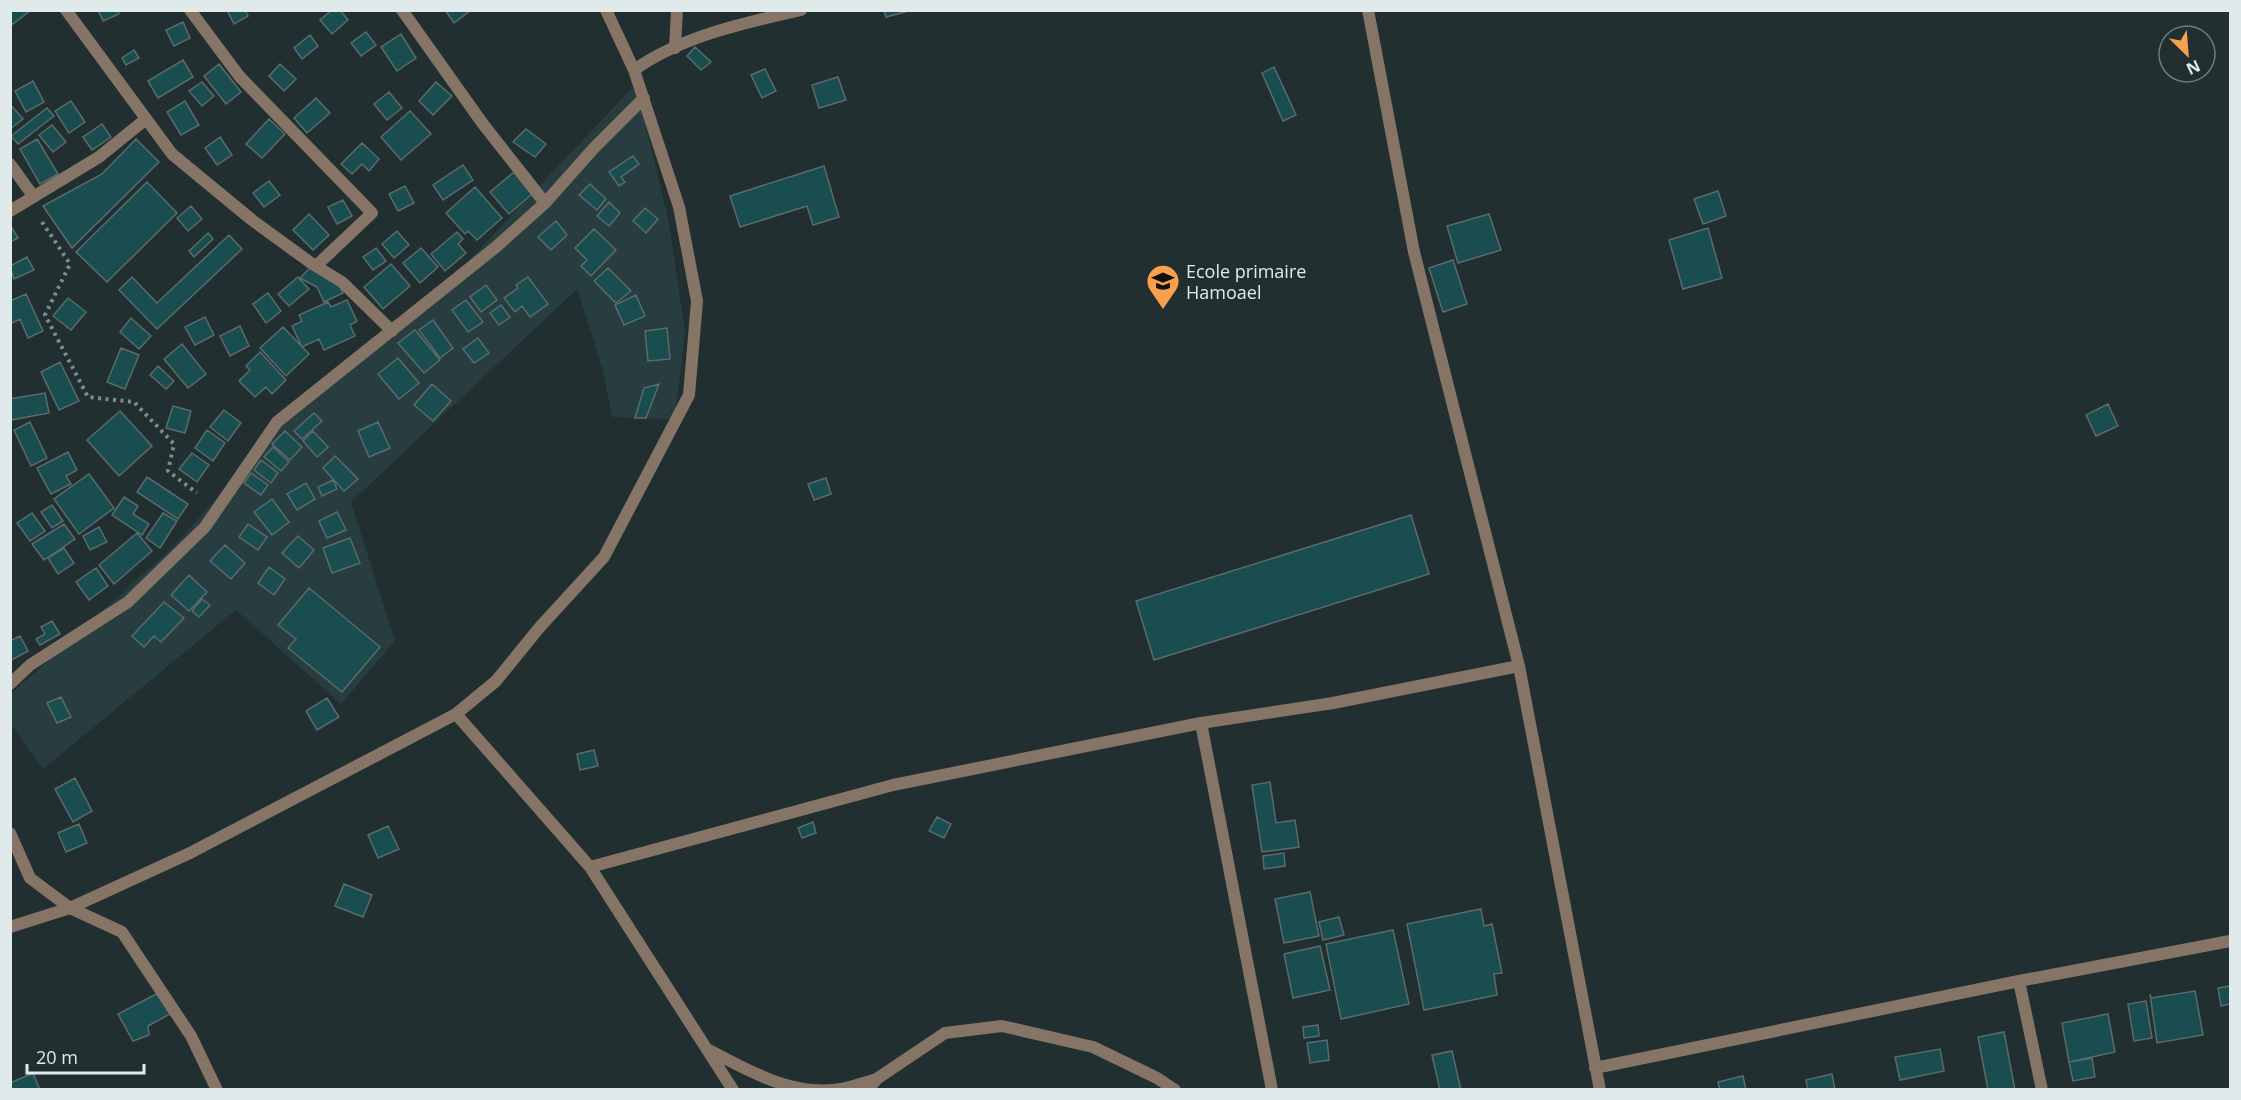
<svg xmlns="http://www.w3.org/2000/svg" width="2241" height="1100" font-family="'Open Sans',sans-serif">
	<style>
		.built { fill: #273d3f }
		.building { fill: #194d50; stroke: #5b6b6b; stroke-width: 1.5 }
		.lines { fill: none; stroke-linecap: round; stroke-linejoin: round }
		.path { stroke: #7f8b8c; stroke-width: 4; stroke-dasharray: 3 4.5; stroke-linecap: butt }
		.minor { stroke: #867466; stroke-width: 12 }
		.labels { text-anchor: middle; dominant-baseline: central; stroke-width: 4.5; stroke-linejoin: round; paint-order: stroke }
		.poi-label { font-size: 18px; fill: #e1eaeb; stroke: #212f30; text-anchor: start }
	</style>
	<rect width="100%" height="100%" fill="#212f30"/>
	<path class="built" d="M636,84L669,223L685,332L675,419L612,417L602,367L577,289L351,502L395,641L341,704L236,610L43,769L11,724L10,695L177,543L281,424L417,315Z"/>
	<path class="building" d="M10,10H31L13,24L10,22Z
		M98,10H117L119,14L103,21Z
		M227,10H249L246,12L248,16L234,24Z
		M332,10H340L348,20L332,34L320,20Z
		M445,10H471L454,23Z
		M884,10H909V11L886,17Z
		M183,22L190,38L174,46L166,30Z
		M366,32L376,45L361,56L351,43Z
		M401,34L416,58L397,71L381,47Z
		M310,35L318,46L302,59L294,48Z
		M695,47L711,62L701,70L687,56Z
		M134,50L139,58L126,65L122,58Z
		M183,60L193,77L158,98L148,81Z
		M219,64L241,92L226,104L204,76Z
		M280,64L296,79L284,91L269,76Z
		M1274,67L1296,115L1283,121L1262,73Z
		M765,69L776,91L762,98L751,75Z
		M838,77L846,100L819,108L812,85Z
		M33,81L44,102L26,112L15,91Z
		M202,82L214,96L202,106L189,91Z
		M436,82L452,96L433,115L419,101Z
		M389,92L402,108L387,120L374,104Z
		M316,98L330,113L307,133L294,118Z
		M71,101L85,122L69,133L55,111Z
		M185,101L199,125L181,135L167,112Z
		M10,104L23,119L10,129Z
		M47,108L54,116L18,144L11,136Z
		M410,111L431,134L401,160L381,137Z
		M269,119L285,134L262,158L246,144Z
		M102,124L111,137L92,150L83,137Z
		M52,125L66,142L53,152L39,135Z
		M526,129L546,144L535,157L513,142Z
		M220,137L232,155L217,165L205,148Z
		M37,139L58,174L40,184L20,149Z
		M136,139L159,162L72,248L43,206L102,174Z
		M362,143L379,159L369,171L362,164L352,174L341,164Z
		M633,156L639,164L621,177L625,182L619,186L609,172Z
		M463,165L473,180L443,200L433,185Z
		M824,166L839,217L813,225L807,206L740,227L730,196Z
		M514,172L532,194L509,214L490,192Z
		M269,181L280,195L264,207L253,193Z
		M147,182L177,213L107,282L76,252Z
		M590,184L606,199L597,210L579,195Z
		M405,186L414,203L398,211L389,194Z
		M475,187L502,218L477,240L468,231L465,234L446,213Z
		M1718,191L1726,216L1703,224L1694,199Z
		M343,200L352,216L337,224L328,207Z
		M609,202L620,213L609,226L597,216Z
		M191,206L202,219L188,231L177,218Z
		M645,208L658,219L646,233L633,221Z
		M309,214L329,235L313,250L293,230Z
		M1489,214L1501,250L1458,263L1447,226Z
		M556,221L567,235L551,250L538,237Z
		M10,225L18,238L10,242Z
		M1708,228L1722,278L1683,289L1669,240Z
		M594,229L616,250L591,276L581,266L587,260L575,248Z
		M397,231L409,245L394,258L382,244Z
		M457,232L463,239L458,244L466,253L445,271L431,254Z
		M208,233L213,239L194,257L189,251Z
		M229,235L242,249L157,329L119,290L132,277L157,303Z
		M376,248L386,261L373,270L363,257Z
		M421,248L438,267L420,283L403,263Z
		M27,257L34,270L14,279L10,266Z
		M1453,260L1467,304L1443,312L1429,268Z
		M391,264L410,286L383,309L364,287Z
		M312,266L339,285L343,293L324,302L317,287L300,278Z
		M608,268L631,291L616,303L594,281Z
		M298,277L309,289L289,306L278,294Z
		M528,277L548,304L530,317L522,306L515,312L504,298L518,288L516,285Z
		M486,285L497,300L481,312L470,297Z
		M268,293L281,311L266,323L253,304Z
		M26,294L43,331L28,338L20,319L10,324V301Z
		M636,295L645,316L624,325L615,305Z
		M68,298L86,312L71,330L53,316Z
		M347,300L357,321L350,325L355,336L324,350L319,339L302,347L292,326L302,321L299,315L328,302L331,307Z
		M466,300L483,322L468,332L452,310Z
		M501,305L510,317L499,325L490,313Z
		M205,317L214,335L195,345L185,327Z
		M131,318L151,336L139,349L120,332Z
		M433,320L453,348L440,358L419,330Z
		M240,326L249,346L230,356L220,336Z
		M283,327L309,354L286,376L260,348Z
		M667,328L670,359L648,361L645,331Z
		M415,330L440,360L424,373L398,343Z
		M478,338L489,353L474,363L463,349Z
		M182,344L206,374L188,388L164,359Z
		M121,348L139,355L125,389L107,382Z
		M260,352L286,380L272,394L266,387L255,397L239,381L250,370L246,366Z
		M398,358L419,383L399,399L378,374Z
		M60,362L79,401L59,410L41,372Z
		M158,366L174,381L166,389L150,375Z
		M432,384L451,401L433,421L414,405Z
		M659,384L646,418H635L644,388Z
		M45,393L49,413L11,420L10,399Z
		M2108,404L2118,426L2096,436L2086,415Z
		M173,406L191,411L185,433L166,428Z
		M224,410L241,423L228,441L210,427Z
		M120,411L152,446L119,476L87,440Z
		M314,413L322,421L302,439L294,431Z
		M30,422L47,458L31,466L14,430Z
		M378,422L390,448L369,457L358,431Z
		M207,430L225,443L213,461L195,448Z
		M285,431L302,447L290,460L272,444Z
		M313,431L328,447L317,457L303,441Z
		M273,447L289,462L281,471L264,457Z
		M68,452L77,470L66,476L71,484L51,494L37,468Z
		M192,453L209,465L197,482L179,469Z
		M335,456L358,479L344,491L323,468Z
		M261,460L278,473L271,483L254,470Z
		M251,473L268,485L261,495L244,483Z
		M89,474L114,508L79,534L54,499Z
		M147,477L188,504L178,519L137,492Z
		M826,478L831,494L814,500L808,484Z
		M333,480L337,489L322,496L318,487Z
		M306,483L315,499L297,510L287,494Z
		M124,497L138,506L133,514L149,524L142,535L112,515Z
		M272,499L289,522L272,535L254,512Z
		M52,505L63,521L52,528L41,512Z
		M337,512L346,530L327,538L319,521Z
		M32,513L45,531L30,541L17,523Z
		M163,513L177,521L160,548L146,538Z
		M1411,515L1429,574L1154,660L1136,601Z
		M64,524L75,539L44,560L32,544Z
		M248,524L267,537L258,550L239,537Z
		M99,527L107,542L90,550L83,536Z
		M137,533L152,551L114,584L99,565Z
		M298,536L314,550L299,568L282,553Z
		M350,538L360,563L332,573L323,548Z
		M225,545L245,563L231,579L210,561Z
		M64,548L74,563L58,574L48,558Z
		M269,567L285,579L274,595L258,583Z
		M96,568L108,586L89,600L76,582Z
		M189,575L207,592L189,611L171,595Z
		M309,588L380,647L342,692L288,648L296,639L278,625Z
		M202,599L210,605L199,617L192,611Z
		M164,602L184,618L161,642L154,636L144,647L132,636Z
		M52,621L60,634L40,645L36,639L45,634L41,627Z
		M20,636L28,651L10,661V641Z
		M61,697L71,717L57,723L47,703Z
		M327,698L339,717L317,730L306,711Z
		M594,750L598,766L580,770L577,754Z
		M75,778L92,811L73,822L55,789Z
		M1270,782L1276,823L1295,820L1299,847L1262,852L1252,785Z
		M937,817L951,824L944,838L929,831Z
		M813,822L816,833L802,838L798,828Z
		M79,824L87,843L66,852L58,833Z
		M388,826L399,849L378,858L368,835Z
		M1284,853L1285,866L1264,869L1263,856Z
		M344,884L372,895L363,917L335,906Z
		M1310,892L1319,936L1284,943L1275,899Z
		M1481,909L1484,926L1492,924L1502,973L1494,974L1497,995L1424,1010L1407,924Z
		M1339,917L1344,935L1323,940L1319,922Z
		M1393,930L1409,1004L1341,1019L1326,944Z
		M1320,946L1330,990L1293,998L1284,954Z
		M2230,986V1004L2221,1006L2218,988Z
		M2195,991L2203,1035L2157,1043L2150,994L2151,998Z
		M158,993L170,1014L148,1026L149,1035L133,1041L118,1014Z
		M2146,1001L2152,1038L2134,1041L2128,1004Z
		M2108,1014L2115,1052L2069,1062L2062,1023Z
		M1318,1025L1319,1036L1304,1038L1303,1027Z
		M2004,1032L2015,1090H1988L1978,1037Z
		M1327,1040L1329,1060L1310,1063L1307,1043Z
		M1940,1049L1944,1071L1900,1080L1895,1057Z
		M1452,1051L1461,1090H1440L1432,1055Z
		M2092,1058L2095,1077L2073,1081L2069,1062Z
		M33,1073L40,1090H10V1083Z
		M1832,1074L1835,1090H1808L1806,1080Z
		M1743,1076L1746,1090H1720L1718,1082Z"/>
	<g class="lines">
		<path class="path" d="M42,222L70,264L45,315L88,397L134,402L174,444L168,471L197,493"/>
		<path class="minor" d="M66,10L172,154L252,220L311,263L342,282L392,331
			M190,10L240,77L372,213L316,266
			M402,10L483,124L545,203
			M1368,10L1414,252L1519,666L1600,1090
			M675,48L677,10
			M634,70C682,36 744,23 801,10
			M10,164L34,197
			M10,211L99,157L146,119
			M10,684L30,665L128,602L205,527L277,422L496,247L545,203L594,148L644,98
			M456,714L590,867L733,1090
			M1201,723L1272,1090
			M10,833L30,878L70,908L122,932L191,1036L217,1090
			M590,867L893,785L1201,723L1333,703L1519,666
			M10,927L70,908L190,853L456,714L496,681L539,628L604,557L689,395L697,301L679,207L634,70L606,10
			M2019,981L2042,1090
			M709,1050C749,1071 793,1097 841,1089C853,1087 865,1082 877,1079
			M1595,1068L2019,981L2230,941
			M867,1090L878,1078L945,1033L1002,1026L1093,1047L1157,1078L1175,1090"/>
	</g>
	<defs>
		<symbol id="school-pin" viewBox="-11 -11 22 30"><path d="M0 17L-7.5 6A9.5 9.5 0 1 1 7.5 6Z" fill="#f9a04c" stroke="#212f30"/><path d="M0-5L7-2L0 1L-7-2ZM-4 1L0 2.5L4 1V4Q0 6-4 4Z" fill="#111"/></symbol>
	</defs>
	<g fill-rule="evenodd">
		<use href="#school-pin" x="1144" y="262" width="38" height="52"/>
	</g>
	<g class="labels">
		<g class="poi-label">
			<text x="1186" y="271">Ecole primaire<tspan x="1186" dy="21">Hamoael</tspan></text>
		</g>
	</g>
	<rect width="2241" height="1100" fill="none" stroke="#e1eaeb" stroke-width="24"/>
	<g transform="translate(2187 54) rotate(155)"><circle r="28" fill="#212f30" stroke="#6e7a7b" stroke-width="1.5"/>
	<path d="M0-4.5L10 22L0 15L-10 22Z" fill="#f9a04c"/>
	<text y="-9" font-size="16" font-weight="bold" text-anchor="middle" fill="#e1eaeb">N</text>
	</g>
	<path d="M27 1064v9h117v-9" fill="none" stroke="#e1eaeb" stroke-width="3"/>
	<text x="36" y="1064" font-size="18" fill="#e1eaeb" stroke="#212f30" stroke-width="4.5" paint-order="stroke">20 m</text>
</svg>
